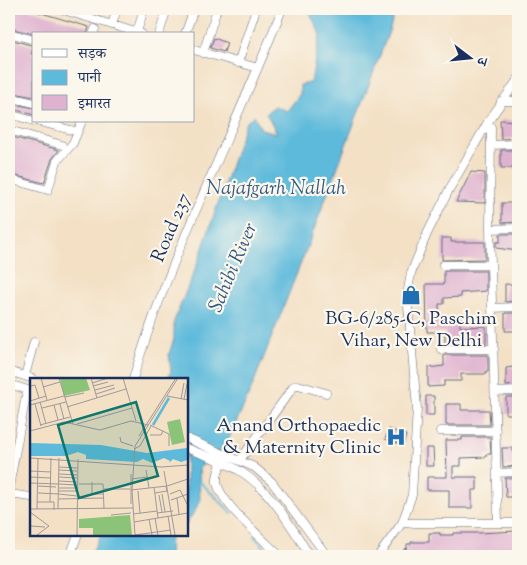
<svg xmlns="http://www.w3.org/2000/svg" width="527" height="565" font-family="'Sorts Mill Goudy','Noto Serif Devanagari',serif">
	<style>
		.water { fill: #5dbadb; stroke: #3c749c }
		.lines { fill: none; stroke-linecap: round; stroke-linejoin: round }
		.stream { stroke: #5dbadb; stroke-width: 2 }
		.building { fill: #dfb2d0 }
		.minor-casing { stroke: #676d82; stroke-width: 9 }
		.minor { stroke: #fff; stroke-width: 8 }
		.labels { text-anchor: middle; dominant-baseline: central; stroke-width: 4.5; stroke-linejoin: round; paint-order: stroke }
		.street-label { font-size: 19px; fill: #1b2f5e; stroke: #fbf7ec }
		.poi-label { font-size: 19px; fill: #1b2f5e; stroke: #fbf7ec }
		.water-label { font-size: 20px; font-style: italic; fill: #2f5984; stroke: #fbf7ec }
		.inset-river { fill: none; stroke: #5dbadb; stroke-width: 2.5 }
		.inset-road { fill: none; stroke: #9d999c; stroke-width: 1 }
		.view { fill: #0f766e; fill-opacity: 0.15; stroke: #0f766e; stroke-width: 2.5 }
		.inset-edge { fill: none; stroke: #1b2f5e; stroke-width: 2.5 }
	</style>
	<rect width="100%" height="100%" fill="#fbf7ec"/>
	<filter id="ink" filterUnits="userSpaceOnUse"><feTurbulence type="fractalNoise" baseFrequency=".02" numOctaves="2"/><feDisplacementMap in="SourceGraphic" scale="10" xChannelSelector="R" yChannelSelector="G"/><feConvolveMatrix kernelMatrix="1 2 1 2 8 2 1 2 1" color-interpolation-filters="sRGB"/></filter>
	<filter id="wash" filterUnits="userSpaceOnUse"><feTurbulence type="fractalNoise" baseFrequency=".0096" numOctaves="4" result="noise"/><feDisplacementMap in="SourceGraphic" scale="20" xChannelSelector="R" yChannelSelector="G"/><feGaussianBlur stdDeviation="1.12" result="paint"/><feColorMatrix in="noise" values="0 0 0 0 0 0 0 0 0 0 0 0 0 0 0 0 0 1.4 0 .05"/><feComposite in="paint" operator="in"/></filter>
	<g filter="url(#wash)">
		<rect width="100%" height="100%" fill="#f3e0c5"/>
		<path class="water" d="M308,9H396L388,34L308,245L250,392L225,447L199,468L200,502L186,525V379H168L171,371L169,354L174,339V321L198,262L245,124L254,115L261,129L277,133L266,113L275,106L287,111L300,94V85L311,82L320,34Z
			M101,534H170L169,556H93L92,552Z"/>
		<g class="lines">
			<path class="stream" d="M198,480L232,513
				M254,536L273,556"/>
		</g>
		<g id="blocks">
			<path class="building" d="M9,9H28L89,27L87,34H34L9,28Z
				M214,38L227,43L224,52L210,48Z
				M9,39L34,46L31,54L34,55V97L9,92L10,78L9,77L12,64L10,63L14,49H9Z
				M9,103L34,108V115L9,108Z
				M500,120L518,121V138L501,139Z
				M9,136L59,150L52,159L44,183L9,174Z
				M501,150H518V168H501Z
				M471,172L485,173V203L456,202Z
				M502,203H518V222L502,223Z
				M500,234H518V251L496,248V242H500Z
				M442,238H451V242H485V259L442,260Z
				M444,271H486V291L460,293L461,297L444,298V304H439V319H460V327L486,326V343H445V332H427L426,284H444Z
				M505,284L518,285V301L505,302Z
				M505,313H518V331H505Z
				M444,355H488V372L486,371V374H461V381H444V386L428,387V368L444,366Z
				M513,367V370L518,369V385L506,386V368Z
				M426,396H434V415H426Z
				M506,397H518V414H506Z
				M446,404H461V410H489L490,425H446Z
				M389,429L406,435L403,445L385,439Z
				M462,437H490L491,454H486V457L461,458V466H453V477H477V490H472V508H449V490H427V477H447L446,440H462Z
				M426,448H433L434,466H426Z
				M502,448H512V451L518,450V466L503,467Z
				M505,478H518V497H506Z
				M518,531V555L404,556V549L407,548V544H411V542H429V533H440V535H453V533H478Z"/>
		</g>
	</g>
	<g filter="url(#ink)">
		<use href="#blocks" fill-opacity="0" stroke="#676d82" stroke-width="1"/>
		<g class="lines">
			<defs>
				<path id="minor" d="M60,9L142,34
					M112,25L117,9
					M137,32L144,9
					M9,33L34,40
					M93,34L95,29
					M159,34L167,9
					M185,34L194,9
					M194,50L258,68
					M203,53L217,9
					M238,63L256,9
					M9,97L34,103
					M501,101H518
					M9,114L34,121
					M36,121L75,131
					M488,122L491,127L490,229L498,523
					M9,130L62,145
					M491,145L518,144
					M9,179L48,190L57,161L73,143L82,121
					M9,193L13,180
					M490,229L518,228
					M443,265H491
					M492,308L518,307
					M441,349H494
					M9,371L33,379
					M25,376L34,342
					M133,379C171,251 234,132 282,9
					M9,384L31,391
					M495,392L518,391
					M440,431H496
					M186,438L254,467L272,482L327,556
					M186,448C204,455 224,461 240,471C272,491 290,525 310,556
					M240,460L294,386L298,385L326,393
					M221,462C220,468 216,476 217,482C219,502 265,541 280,556
					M497,473L518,472
					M9,487L27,390
					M9,494L31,497
					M402,523H518
					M70,556L78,534
					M378,556L402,523L412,495L417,408L407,295L411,273L427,234L450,188L488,122L518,79"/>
			</defs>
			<use href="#minor" class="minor-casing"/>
			<use href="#minor" class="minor"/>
		</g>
	</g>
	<defs>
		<symbol id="shop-bare" viewBox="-9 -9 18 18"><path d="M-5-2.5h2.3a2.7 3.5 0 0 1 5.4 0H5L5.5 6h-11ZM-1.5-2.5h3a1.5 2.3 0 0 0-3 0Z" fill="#1f6fb2" stroke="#fbf7ec" stroke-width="2.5" paint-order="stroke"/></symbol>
		<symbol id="hospital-bare" viewBox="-9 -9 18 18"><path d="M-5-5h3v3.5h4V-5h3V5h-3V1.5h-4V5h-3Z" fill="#1f6fb2" stroke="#fbf7ec" stroke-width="2.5" paint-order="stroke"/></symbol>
	</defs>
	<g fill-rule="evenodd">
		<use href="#shop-bare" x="397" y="281" width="28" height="28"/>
		<use href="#hospital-bare" x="382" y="423" width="28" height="28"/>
	</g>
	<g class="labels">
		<g class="street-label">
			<text transform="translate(172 228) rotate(-67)">Road 237</text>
		</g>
		<g class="poi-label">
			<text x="411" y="319">BG-6/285-C, Paschim<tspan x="411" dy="22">Vihar, New Delhi</tspan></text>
			<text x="381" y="426" text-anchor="end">Anand Orthopaedic<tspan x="381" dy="22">&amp; Maternity Clinic</tspan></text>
		</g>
		<g class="water-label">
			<text x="276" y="189">Najafgarh Nallah</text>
			<text transform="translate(234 268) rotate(-67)">Sahibi River</text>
		</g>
	</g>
	<g transform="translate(30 378)">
		<rect width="158" height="158" fill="#f3e0c5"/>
		<path d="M30,0H56L60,12L34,18ZM150,41L155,64L142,67L137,44ZM100,137L102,157H63V150H49V141Z" fill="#8bc478"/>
		<path d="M0,65L71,67L117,75L157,70V82L151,84L143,81L139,85L140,83L134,80L122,85L113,81L107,84L56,81V77L48,74L36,78H0Z" fill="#5dbadb"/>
		<path class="inset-river" d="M123,47L139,20"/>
		<path class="inset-road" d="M11,0L17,22M29,0L43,46M61,0L67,20M93,0L106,43M62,5L78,0M0,8L5,7L9,20M63,8L78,4M13,9L30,4M65,12L84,7M66,16L85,10M137,18L158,22M35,19L54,15M151,21L154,5M154,21L157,6M0,23L16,18M10,24L16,46M5,26L11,48M30,26L34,41M0,27L34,18M24,27L28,42M37,29L96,11M12,30L36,24M47,46L102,30M10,47L40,39M120,47L139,56V68M0,53L34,44L70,52L101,43L118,47M120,57H131L133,53M109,58L146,0M90,59L91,64L103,68M104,71L110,68L121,48M0,80L132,89L158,87M29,89L47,90M29,92L47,93M116,92L119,110M0,93L21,94M134,93L145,157M29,96L47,97M101,96V126M0,99L21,100M29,99L47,100M102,101L117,99M29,103L47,104M62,104V116H73M0,105L28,106M29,106L47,107M49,106H73L74,131M8,108L26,109M124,109L128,140L158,135M29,110H47M74,111H100M101,112L137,108L158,101M29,113H47M108,113L110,135M8,115L29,116M125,115L137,113L136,109M29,116L47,118M132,116L135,134M140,116L150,112L158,128M129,117L132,134M147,120L149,136M29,121L73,120M141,122L158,116M7,124H24V132M20,124L21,80M0,131L103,130M7,131L8,80M28,131L29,80M0,134L19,148L7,157M127,135L143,133M103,136L127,133M81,137L101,135M138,138L141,157M125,140L128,157M119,141L122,157M104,144L128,140M0,148L15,149M47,157L48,81M105,157L102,112L105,68L148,0M105,157L141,152"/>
		<path class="view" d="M106,24L128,98L49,120L28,47Z"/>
		<rect width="158" height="158" class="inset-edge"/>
	</g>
	<rect width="527" height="565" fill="none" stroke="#fbf7ec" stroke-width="30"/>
	<rect x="32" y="32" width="162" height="90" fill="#fbf7ec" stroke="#a1a7b3"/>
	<rect x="42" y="49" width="25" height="8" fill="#ffffff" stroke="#a1a7b3"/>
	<text x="78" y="58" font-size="15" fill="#1b2f5e">सड़क</text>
	<rect x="42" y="70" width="25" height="15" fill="#5dbadb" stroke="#a1a7b3"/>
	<text x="78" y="82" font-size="15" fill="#1b2f5e">पानी</text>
	<rect x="42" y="95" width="25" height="15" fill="#dfb2d0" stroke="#a1a7b3"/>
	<text x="78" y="108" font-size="15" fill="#1b2f5e">इमारत</text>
	<g transform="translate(470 58) rotate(106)" stroke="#fbf7ec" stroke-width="4" paint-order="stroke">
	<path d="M0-4L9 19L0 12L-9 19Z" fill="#1b2f5e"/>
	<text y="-8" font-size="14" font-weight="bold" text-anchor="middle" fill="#1b2f5e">उ</text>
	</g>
</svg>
